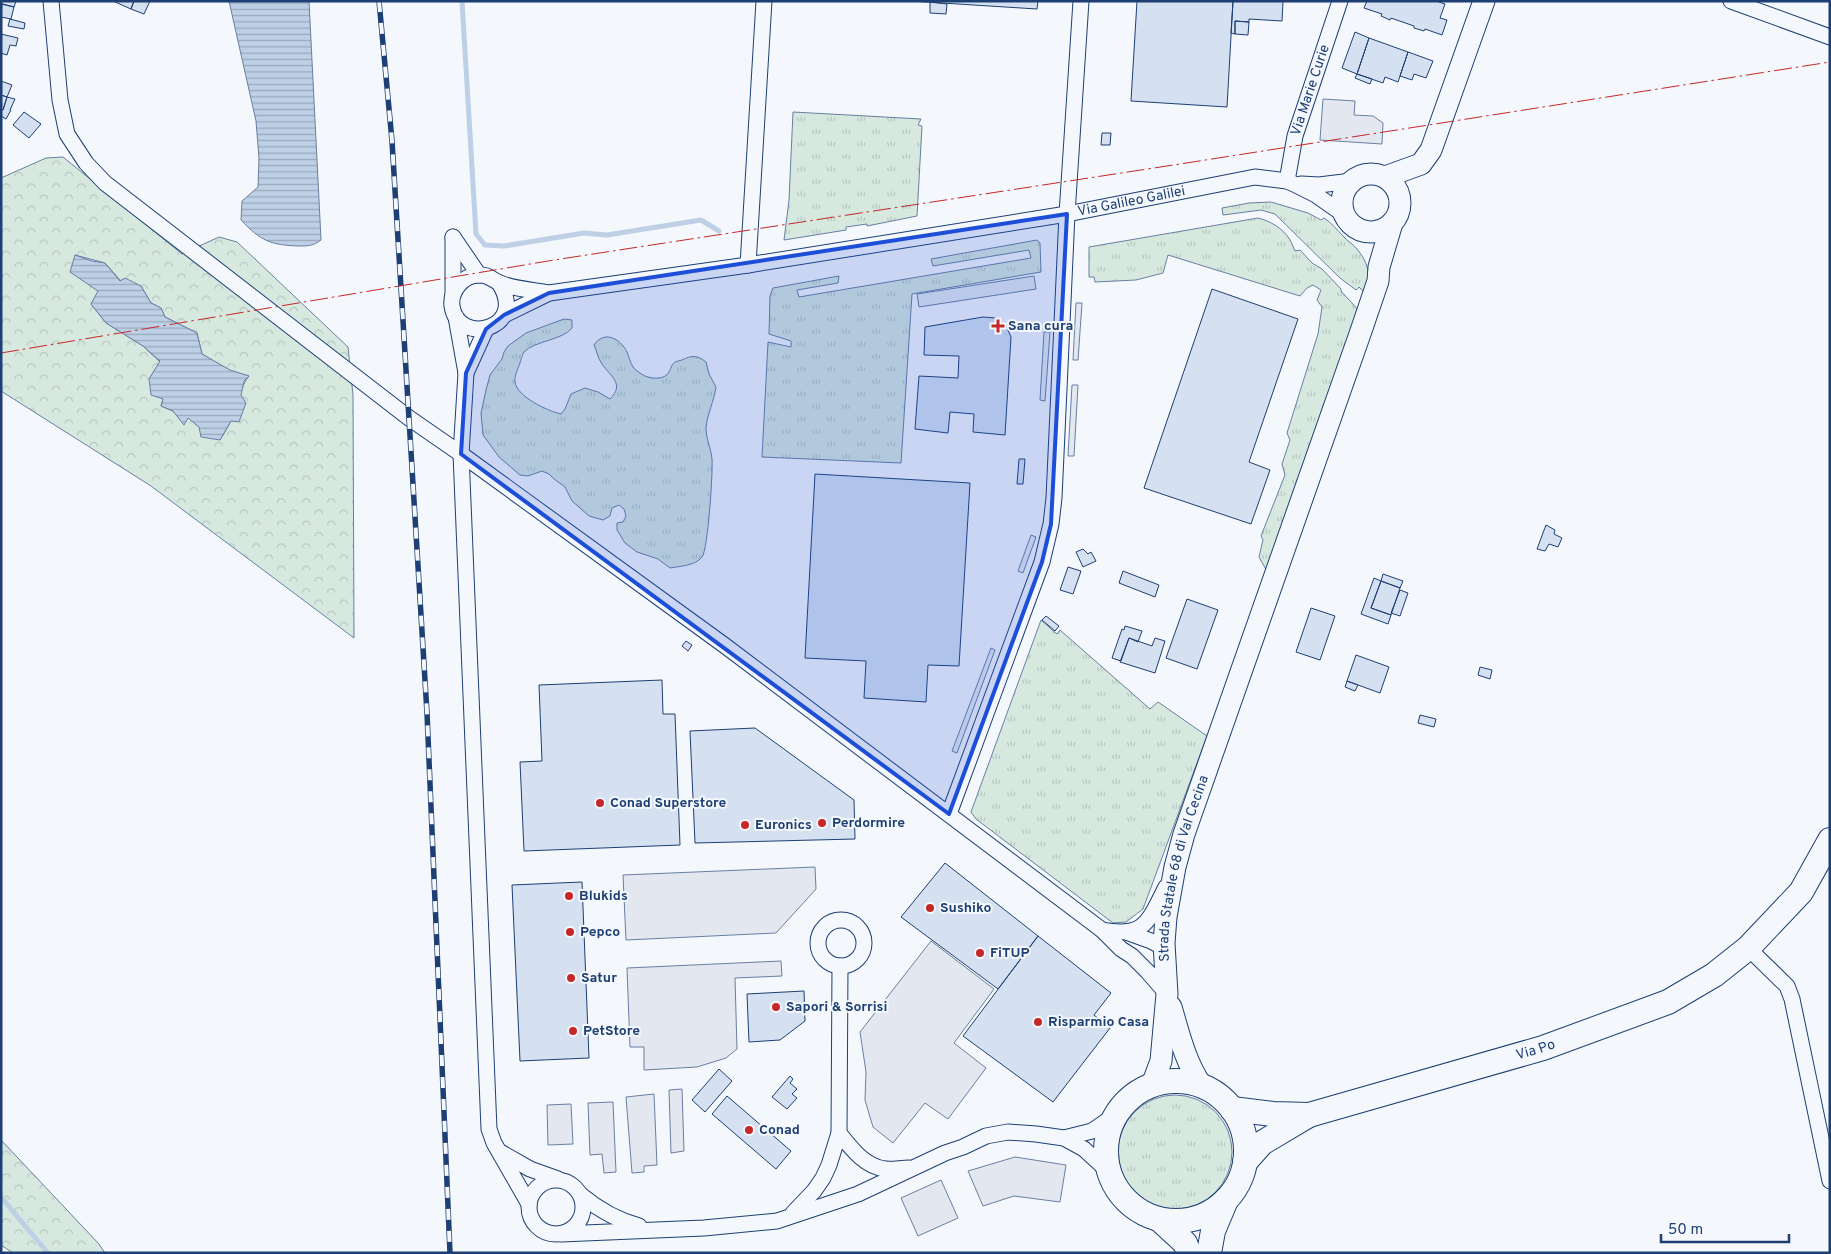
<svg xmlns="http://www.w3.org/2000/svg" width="1831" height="1254" font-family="Overpass,sans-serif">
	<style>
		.grass { fill: url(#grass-tufts); stroke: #687fa3 }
		.forest { fill: url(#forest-crowns); stroke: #687fa3; fill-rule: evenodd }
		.parking { fill: #e3e8f0; stroke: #687fa3 }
		.water { fill: url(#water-rules); stroke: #687fa3 }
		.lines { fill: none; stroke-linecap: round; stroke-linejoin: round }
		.stream { stroke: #bed0e5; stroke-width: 5 }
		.building { fill: #d5e0f0; stroke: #1d3f73 }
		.minor-casing { stroke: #1d3f73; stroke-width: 17 }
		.secondary-casing { stroke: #1d3f73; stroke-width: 23 }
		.primary-casing { stroke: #1d3f73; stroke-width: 26 }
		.minor { stroke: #f4f7fb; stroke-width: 15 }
		.secondary { stroke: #f4f7fb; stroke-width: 21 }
		.primary { stroke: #f4f7fb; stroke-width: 24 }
		.rail-casing { stroke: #1d3f73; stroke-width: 5.5 }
		.rail { stroke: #f4f7fb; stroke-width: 4; stroke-dasharray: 11; stroke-linecap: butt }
		.power { stroke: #c62828; stroke-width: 1; stroke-dasharray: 18 4 2.5 4; stroke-linecap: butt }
		.marked { fill: #1d4ed8; fill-opacity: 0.2; stroke: #1d4ed8; stroke-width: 4; stroke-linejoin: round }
		.poi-dot { fill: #c62828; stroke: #f4f7fb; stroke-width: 2 }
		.labels { text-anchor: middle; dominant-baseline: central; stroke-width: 4; stroke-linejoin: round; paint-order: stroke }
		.street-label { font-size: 14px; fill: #1d3f73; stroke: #f4f7fb }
		.poi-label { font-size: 14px; font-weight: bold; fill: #1d3f73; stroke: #f4f7fb; text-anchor: start }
	</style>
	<defs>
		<pattern id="grass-tufts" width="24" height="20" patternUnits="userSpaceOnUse" patternTransform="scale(1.25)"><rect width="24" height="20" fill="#d7e8df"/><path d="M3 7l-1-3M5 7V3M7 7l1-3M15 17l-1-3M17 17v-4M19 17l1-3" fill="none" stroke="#b8c8c3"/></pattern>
		<pattern id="forest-crowns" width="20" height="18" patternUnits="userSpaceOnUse" patternTransform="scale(1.25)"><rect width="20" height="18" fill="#d7e8df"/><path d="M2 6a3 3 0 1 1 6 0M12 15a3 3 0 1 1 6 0" fill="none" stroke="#b8c8c3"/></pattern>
		<pattern id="water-rules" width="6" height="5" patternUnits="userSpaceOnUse" patternTransform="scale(1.25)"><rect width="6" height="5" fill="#bed0e5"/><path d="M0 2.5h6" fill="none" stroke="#9aaabe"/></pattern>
	</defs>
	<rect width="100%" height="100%" fill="#f4f7fb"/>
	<path class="grass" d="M793,112L921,119L918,125L922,126L917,216L867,226V224L846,227V230L784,240L789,200Z
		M1271,202L1308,213L1321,220L1324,218C1332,223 1337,230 1344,237C1347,241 1353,244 1356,248C1370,264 1370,276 1368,296L1359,287L1356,290L1340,278L1275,214L1261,210L1223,215L1222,208L1249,203Z
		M1258,218C1270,221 1283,228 1290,240C1292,243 1293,247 1295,251L1300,250L1312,263L1322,269L1341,289V291L1361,313L1268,573L1259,557L1263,540L1261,536L1285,475L1282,464L1290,440L1287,433L1318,334L1322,307L1317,300L1321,290L1313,285L1307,288L1300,296L1168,255L1163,273L1136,280L1095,282L1094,277H1089V247Z
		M1037,240L1040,243L1041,272L912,294L901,463L762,457L768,342L791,347V341L769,334L770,296L773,288L839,276L838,283L797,290L799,297L1031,258L1029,250L933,266L931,259Z
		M564,319L572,320V328C563,340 534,341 524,352C522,355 521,360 520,363C518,369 514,376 515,382C517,397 548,411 561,414L565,409L571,394L585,388L598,392L610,399C625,384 611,377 602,364C598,359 597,351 594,345C604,330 620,338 627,352C629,357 630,362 633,367C636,371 640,373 645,376C652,379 665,380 669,372C671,369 671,365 675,362C677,361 679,361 682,360C692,355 697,355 706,362L709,374L716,387C714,401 707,415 706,428C706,439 711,448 712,459C713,472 708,550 702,557C695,566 680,566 670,568L658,559L637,552L625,543L617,530V523L623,522L626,516L624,509L619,505L612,508L610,516L603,520L589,516L572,501L565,487L554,479L549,474L542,471L528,476L520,475L499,457L483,435L481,413L486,390L490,375L502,359L504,352L508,346L526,333Z
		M1041,620L1057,634L1060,630L1150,709L1158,702L1207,736L1143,909L1126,922L1113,923L976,819L971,812Z
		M1118 1152a57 57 0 1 1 114 0a57 57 0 1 1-114 0Z"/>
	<path class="forest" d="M63,157L182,254L219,237L237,242L348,347L353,395L354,638L151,486L1,391V178L46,158ZM75,255L105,263L121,281L141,286L151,303L161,308L165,317L197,333L202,354L230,371L249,376C241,385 237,405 232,418C229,426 224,433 220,440L199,427L188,417L184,424L173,411L161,406L163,399L149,379L160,362L143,346L106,323L91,304L99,292Z
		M1,1140L99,1244L105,1253H13L1,1245Z"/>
	<path class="parking" d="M1323,99L1355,101L1354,115L1373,116L1383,123L1382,144L1320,140Z
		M1034,276L1036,289L919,307L917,294Z
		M1076,303H1082L1078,360H1073Z
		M1044,332H1050L1045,401L1040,400Z
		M1072,385H1078L1074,456H1068Z
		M1031,535L1036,537L1023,573L1018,571Z
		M991,648L995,650L957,753L952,751Z
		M815,867L816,889L776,933L626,940L623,875Z
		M931,941L994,989L954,1043L986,1068L948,1119L925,1103L893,1143L873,1127L865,1100L866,1072L860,1032Z
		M781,961L782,976L735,978L737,1049L726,1058L697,1067L644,1070V1047H630L627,968Z
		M682,1089L684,1151L671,1153L669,1090Z
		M654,1094L657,1165L644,1166V1172L632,1173L626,1097Z
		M613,1102L616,1172L604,1173L602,1154L590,1155L588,1103Z
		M571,1104L573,1144L548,1145L547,1105Z
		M1015,1157L1066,1165L1060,1202L1014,1196L983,1206L968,1171Z
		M941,1180L958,1218L918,1236L901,1198Z"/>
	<path class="water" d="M229,1H309L321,240C313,246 308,246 299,246C270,245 261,241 241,220L242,201L258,187L259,158L256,121Z
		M75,255L92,261L105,263L120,281L125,278L141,286L151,303L161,308L165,317L197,333L202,354L230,370L249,376L244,381L241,395L246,403L239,422L231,421L220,440L201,437L199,427L188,418L184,425L173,411L161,406L163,399L151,395L149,379L160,361L143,346L106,323L91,304L98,291L70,272Z"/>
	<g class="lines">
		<path class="stream" d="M462,1L476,234L485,245L504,246L584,233L607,235L701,220L719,231
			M1,1197L48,1253"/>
	</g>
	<path class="building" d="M1,1H16L14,7L2,4L1,7Z
		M113,1H134L131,9Z
		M134,1H150L144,14L131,9Z
		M910,1H1038L1037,9Z
		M1137,1H1233L1227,107L1131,101Z
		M1233,1H1283L1282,21L1249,19V22L1235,21V34L1231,33Z
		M1367,1H1436L1445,4L1440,18L1447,20L1442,35L1425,29L1424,31L1414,28V26L1391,18L1390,20L1381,16L1382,14L1364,8Z
		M930,2L947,4L946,14L930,13Z
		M2,4L14,7L11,19L1,17Z
		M10,19L25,23L24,29L8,26Z
		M1235,21L1249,22L1248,35L1235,34Z
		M1355,32L1369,38L1357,74L1342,68Z
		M1,34L18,38L16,46L10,45L7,55L1,53Z
		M1369,38L1408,52L1398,82L1385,77L1383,83L1357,74Z
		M1408,52L1433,61L1426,78L1414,74L1412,80L1400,76Z
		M1357,74L1372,79L1370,84L1355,78Z
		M1,81L12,85L7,97L1,95Z
		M1,95L7,97L3,110L1,109Z
		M7,97L15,99L10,110H11L6,119L1,116V109L3,110Z
		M24,112L41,124L29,138L13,125Z
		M1102,133H1111L1110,145H1101Z
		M1212,289L1298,319L1249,462L1270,470L1251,524L1144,488Z
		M983,317L996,318L1007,328L1011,337L1005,435L973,432L974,414L950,412L948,433L915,429L919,376L958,378L959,356L924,355L925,327Z
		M1019,459H1025L1023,484H1017Z
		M815,474L970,483L959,666L928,665L926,702L864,698L866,661L805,658Z
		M1546,525L1555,530L1554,534L1562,538L1558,547L1549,544L1545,551L1537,549Z
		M1083,549L1088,554L1091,552L1096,561L1083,567L1076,552Z
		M1068,567L1081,571L1073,594L1060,590Z
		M1123,571L1159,585L1155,597L1119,583Z
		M1383,574L1403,581L1400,588L1381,581Z
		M1374,578L1381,581L1371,608L1391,615L1388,624L1361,614Z
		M1381,581L1400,588L1391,615L1371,608Z
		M1400,590L1408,593L1400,616L1391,613Z
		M1187,599L1218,610L1197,669L1166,658Z
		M1311,608L1335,616L1320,660L1296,652Z
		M1046,616L1059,626L1055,631L1042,620Z
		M1125,626L1142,631L1138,642L1129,638L1121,661L1112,658L1122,629L1124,630Z
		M1129,638L1152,646L1155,638L1165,641L1155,673L1120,662Z
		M686,641L692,645L688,651L682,646Z
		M1356,655L1389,667L1380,693L1347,681Z
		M1480,667L1492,670L1490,679L1478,675Z
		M662,680L663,714H675L680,845L524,851L520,762L542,761L539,685Z
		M1347,681L1358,685L1355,691L1345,687Z
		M1420,715L1436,719L1434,727L1418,723Z
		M755,728L854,800L855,839L695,843L690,731Z
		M945,863L1038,936L998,989L901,917Z
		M582,882L589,1058L520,1061L512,885Z
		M1038,936L1111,993L1094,1015L1110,1028L1053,1102L963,1036Z
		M804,991L805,1021L780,1040L749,1042L747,994Z
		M719,1069L732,1081L705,1112L692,1100Z
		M790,1076L793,1079L790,1083L797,1089L792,1094L797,1098L787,1109L772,1097Z
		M727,1096L791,1151L776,1169L712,1114Z"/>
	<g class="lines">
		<defs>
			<g id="minor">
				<path d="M51,1L60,100L67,134L86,163L105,183L409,418L461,454L724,645L1102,930L1121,949L1132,956L1148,972L1167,994"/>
				<path d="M764,1L748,265L1067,214L1054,498L1051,524L1042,562L949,814"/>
				<path id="s1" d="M1081,1L1067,214L1255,177L1287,181L1294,184L1316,195L1346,216"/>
				<path d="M1731,1L1830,37"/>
				<path id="s2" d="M1287,181L1295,136L1340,1"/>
				<path d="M1301,184L1319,185L1352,181"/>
				<path d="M453,237V295"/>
				<path d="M453,237L479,275"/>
				<path d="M499,283C529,329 458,347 452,306C450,291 463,275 479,275C488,274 492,280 500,283C514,289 533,290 549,293"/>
				<path d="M504,315L549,293L748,265"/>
				<path d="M456,317L466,373L461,454L489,1129L494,1143L529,1204"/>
				<path d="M466,373L486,329"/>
				<circle cx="841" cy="943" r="23"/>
				<path d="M1102,930C1145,938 1148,922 1166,887"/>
				<path d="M1126,932L1151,941L1164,948"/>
				<path d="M1748,948L1787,986L1792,999L1830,1181"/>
				<path d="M839,1133C851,1148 864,1166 885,1169C892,1170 901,1168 909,1168"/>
				<path d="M1064,1138L1092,1131L1114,1116"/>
				<path d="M502,1153L530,1169L558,1179"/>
				<circle cx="556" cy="1207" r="27"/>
				<path d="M581,1195C599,1210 617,1220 639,1226"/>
				<path d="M793,1213L814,1191L823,1178L829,1165L839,1133L840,966"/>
				<path d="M561,1234L704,1228L777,1221L858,1194L945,1153L963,1147L986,1136L1008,1132L1036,1134L1064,1138L1084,1149L1109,1172"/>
			</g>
			<g id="secondary">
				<circle cx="1371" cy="203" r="29"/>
				<path d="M1385,177L1421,164L1431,150L1484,1"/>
				<path d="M1171,1007C1179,1034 1185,1061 1201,1085"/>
				<path id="s3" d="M1152,1085L1161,1061L1167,994L1164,943L1166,917L1175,867L1184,834L1361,331L1378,281L1379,267L1392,223"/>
			</g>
			<g id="primary">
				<circle cx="1176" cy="1151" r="70"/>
				<path d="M1232,1109L1273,1114L1309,1115"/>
				<path id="s4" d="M1245,1162L1262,1143L1309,1115L1543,1048L1668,1002L1714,975L1748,948L1801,892L1830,840"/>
				<path d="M1160,1220L1185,1243L1189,1253"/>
				<path d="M1209,1253L1213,1231L1226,1200"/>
			</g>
		</defs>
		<use href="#minor" class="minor-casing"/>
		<use href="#secondary" class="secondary-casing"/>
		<use href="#primary" class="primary-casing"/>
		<use href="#minor" class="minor"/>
		<use href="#secondary" class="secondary"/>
		<use href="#primary" class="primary"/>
		<defs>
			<path id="rail" d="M379,1L392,141L427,713L450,1253"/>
		</defs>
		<use href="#rail" class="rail-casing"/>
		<use href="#rail" class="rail"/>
		<path class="power" d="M1,353L554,260L1180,164L1830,62"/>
	</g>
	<path class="marked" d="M1067,214L1051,524L1042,562L949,814L461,454L466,373L486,329L504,315L549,293Z"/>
	<g class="poi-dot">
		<path d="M995.5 318.5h5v5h5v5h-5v5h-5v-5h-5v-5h5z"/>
		<circle cx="600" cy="803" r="5"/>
		<circle cx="822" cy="823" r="5"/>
		<circle cx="745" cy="825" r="5"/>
		<circle cx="569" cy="896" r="5"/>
		<circle cx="930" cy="908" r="5"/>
		<circle cx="570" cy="932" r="5"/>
		<circle cx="980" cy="953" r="5"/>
		<circle cx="571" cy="978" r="5"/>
		<circle cx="776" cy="1007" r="5"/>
		<circle cx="1038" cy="1022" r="5"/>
		<circle cx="573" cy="1031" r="5"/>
		<circle cx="749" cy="1130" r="5"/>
	</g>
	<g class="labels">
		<g class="street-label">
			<text stroke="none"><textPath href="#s2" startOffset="94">Via Marie Curie</textPath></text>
			<text stroke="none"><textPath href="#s1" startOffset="279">Via Galileo Galilei</textPath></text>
			<text stroke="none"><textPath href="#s3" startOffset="221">Strada Statale 68 di Val Cecina</textPath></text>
			<text stroke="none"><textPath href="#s4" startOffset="316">Via Po</textPath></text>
		</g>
		<g class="poi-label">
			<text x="1008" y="326">Sana cura</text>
			<text x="610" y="803">Conad Superstore</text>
			<text x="832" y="823">Perdormire</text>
			<text x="755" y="825">Euronics</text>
			<text x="579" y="896">Blukids</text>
			<text x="940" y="908">Sushiko</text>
			<text x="580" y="932">Pepco</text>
			<text x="990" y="953">FiTUP</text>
			<text x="581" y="978">Satur</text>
			<text x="786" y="1007">Sapori &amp; Sorrisi</text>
			<text x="1048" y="1022">Risparmio Casa</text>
			<text x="583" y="1031">PetStore</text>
			<text x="759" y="1130">Conad</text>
		</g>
	</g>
	<rect width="1831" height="1254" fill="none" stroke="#1d3f73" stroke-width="5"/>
	<path d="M1661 1234v8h128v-8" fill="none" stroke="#1d3f73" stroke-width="2.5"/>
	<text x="1668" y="1234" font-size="15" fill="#1d3f73" stroke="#f4f7fb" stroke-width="4" paint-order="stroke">50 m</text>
</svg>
